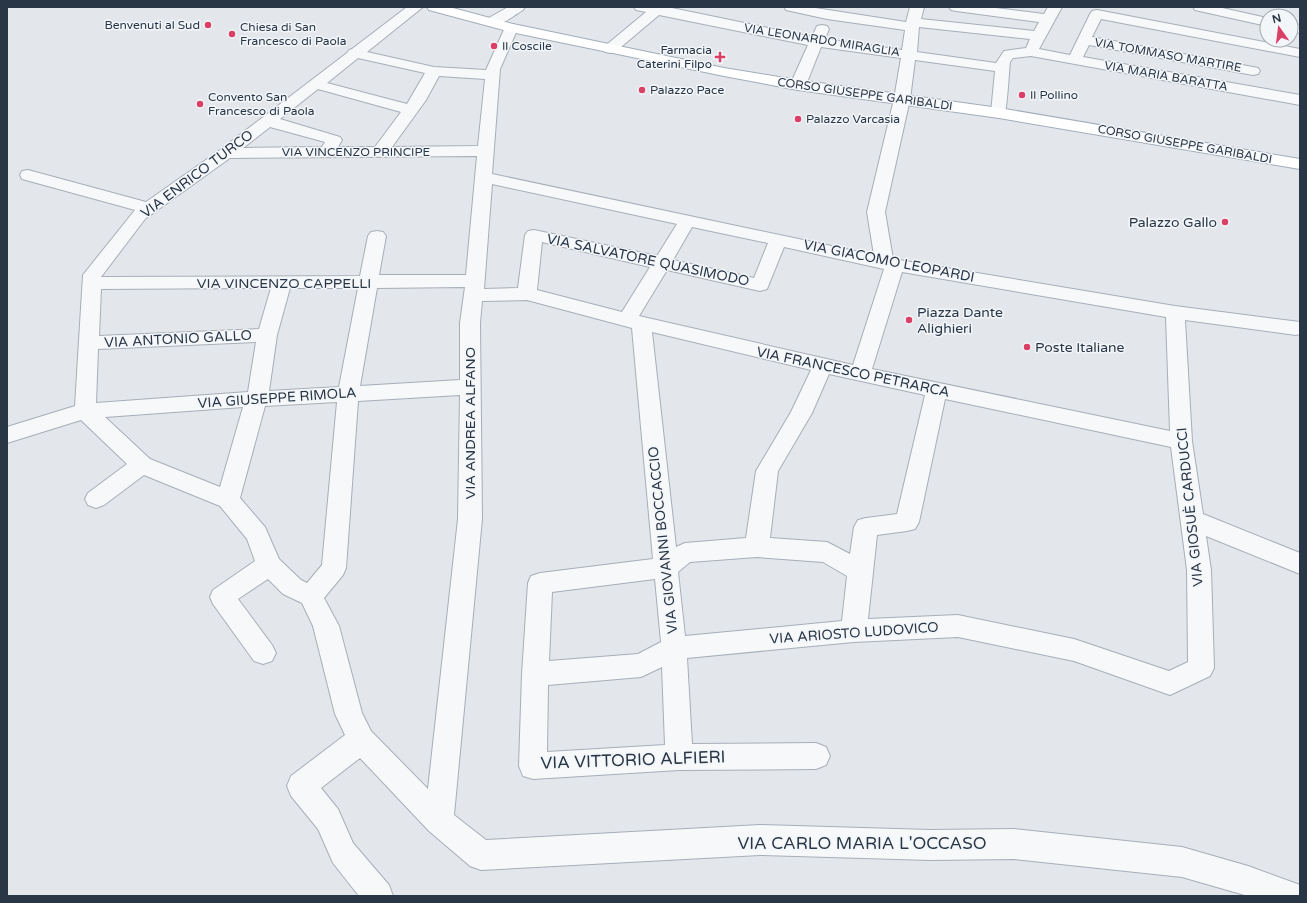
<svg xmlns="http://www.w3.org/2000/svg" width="1307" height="903" font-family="'Varela Round',sans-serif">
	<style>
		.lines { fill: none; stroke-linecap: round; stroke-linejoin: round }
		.minor-casing { stroke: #a7aeb7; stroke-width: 2 }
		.primary-casing { stroke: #a1adb9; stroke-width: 2 }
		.minor { fill: #f6f8fa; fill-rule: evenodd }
		.primary { fill: #fff; fill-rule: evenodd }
		.poi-dot { fill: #da3f66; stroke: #f3f6f9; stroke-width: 1.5 }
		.labels { text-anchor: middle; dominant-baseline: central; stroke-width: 3; stroke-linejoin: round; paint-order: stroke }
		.far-poi-label { font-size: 12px; fill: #293646; stroke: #f3f6f9; text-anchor: start }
		.far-street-label { font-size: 12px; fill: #293646; stroke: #f3f6f9 }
		.street-label { font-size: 14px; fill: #293646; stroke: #f3f6f9 }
		.poi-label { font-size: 14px; fill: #293646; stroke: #f3f6f9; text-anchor: start }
		.near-street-label { font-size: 17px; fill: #293646; stroke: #f3f6f9 }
	</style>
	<rect width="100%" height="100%" fill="#e3e7ec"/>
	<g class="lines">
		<defs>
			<path id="minor" d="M407,7H423L367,52L434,67L486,70L506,25L511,24L516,25L518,28L500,69L492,174L874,255L867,212L894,99L901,58L821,47L806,85L803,88L798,90L793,88L790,85L808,45L659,15L615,52L610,53L605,52L603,49L605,46L646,12L636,10L634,7H667L812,37L817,26L822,25L827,26L829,29L825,39L902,50L905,30L827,19L786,10L784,7H809L906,22L910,7H924L921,19L1034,31L1039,22L956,11L951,10L949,7H988L1044,14L1048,7H1062L1039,49L1070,55L1090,14L1092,11L1097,10L1300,49V57L1101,19L1092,37L1253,67L1258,68L1260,71L1258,74L1253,75L1089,45L1083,57L1300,95V105L1031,56L1013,58L1010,62C1009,70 1007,112 1004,116L999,118L994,116L991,113L995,71L915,60L910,99L885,212L893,259L1175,306L1300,322V334L1296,335L1185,320L1192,441L1203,514L1300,553V574L1206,536L1211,570L1214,668L1210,676L1170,695L1074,661L958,637L854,642L687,658L692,744L816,743L826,747L830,756L826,765L816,769L679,770L533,779L523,776L519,766L522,674L528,583L531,576L540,573L653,559L632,328L527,300L482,301L480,323L482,519L454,815L486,840L760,825L930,830L1014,829L1182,847L1248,866L1300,885V896H1248L1182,877L1014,859L930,860L760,855L481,870L470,866L429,831L360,758L321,788L338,809L353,843L389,885L393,896H359L333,863L318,829L291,796L287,786L291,776L345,735L335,714L313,626L302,603L283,594L268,579L238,599L272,645L276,653L272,661L263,664L254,661L213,604L210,597L213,590L255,561L247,539L220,506L144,475L104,505L96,508L88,505L85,499L88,493L127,464L81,420L7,443V427L75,406L83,275L135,210L22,179L20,175L22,171L28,170L146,202L220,150L347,53L349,50L352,49ZM919,27L1030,39L1026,48L1004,51L996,63L917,52ZM358,58L425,73L407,104L327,83ZM439,76L485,79L478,146L392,147L426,100ZM318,89L401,112L375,147H338L342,140L340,137L280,119ZM270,127L325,142L322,147L243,148ZM477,156L466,275H379L386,236L383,232L377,231L371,232L368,236L360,276L101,277L145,219L230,158ZM492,184L677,224L657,256L534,230L528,231L525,235L518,288L484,289ZM692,227L768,243L754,278L673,260ZM542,242L650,267L622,312L537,290ZM784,247L884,269L853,365L639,316L667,270L760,291L767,289ZM902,272L1166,317L1170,431L872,369ZM465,287L460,323V380L360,386L377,288ZM271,288L259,329L99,336L101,289ZM290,288H358L339,387L269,391L277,335ZM652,332L811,370L791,412L756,471L746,538L685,543L676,547ZM256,342L248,392L96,403L98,349ZM829,374L925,395L897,514L866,518L858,520L854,527L850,554L827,542L770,538L778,471L812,413ZM460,395L458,519L428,789L371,731L362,713L339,626L324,598L343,575L346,568L358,401ZM945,399L1171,447L1187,570L1188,662L1169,671L1074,639L958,615L868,619L877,535L907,531L915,529L919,522ZM337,402L322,565L307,583L301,580L279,559L265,527L240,498L265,406ZM243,407L220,487L150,459L105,417ZM757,557L823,562L847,576L842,621L685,636L678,572L690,562ZM655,579L661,642L638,654L549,661L552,592ZM662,667L665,745L547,752L548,685L641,677Z
				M508,7H525L523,10C513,16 499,28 487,25L485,22L487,19Z
				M1193,7H1218L1267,18V26L1195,10Z
				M1291,23L1300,25V33L1291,31Z"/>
			<path id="primary" d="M427,7H449L513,24L724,68L798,80L999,108L1300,159V169L999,118L798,90L724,76L511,32L429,10Z"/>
		</defs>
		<use href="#minor" class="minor-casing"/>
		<use href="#primary" class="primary-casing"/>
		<use href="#minor" class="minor"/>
		<use href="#primary" class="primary"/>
	</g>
	<g class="poi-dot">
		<circle cx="208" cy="25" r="4"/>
		<circle cx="232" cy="34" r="4"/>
		<circle cx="494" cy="46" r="4"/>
		<path d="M718 51h4v4h4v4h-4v4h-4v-4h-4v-4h4z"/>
		<circle cx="642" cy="90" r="4"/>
		<circle cx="1022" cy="95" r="4"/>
		<circle cx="200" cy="104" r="4"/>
		<circle cx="798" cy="119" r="4"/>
		<circle cx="1225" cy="222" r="4"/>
		<circle cx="909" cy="320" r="4"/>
		<circle cx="1027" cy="347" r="4"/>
	</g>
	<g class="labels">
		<g class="far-poi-label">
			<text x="200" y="25" text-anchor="end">Benvenuti al Sud</text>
			<text x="240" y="27">Chiesa di San<tspan x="240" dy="14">Francesco di Paola</tspan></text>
			<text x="502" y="46">Il Coscile</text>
			<text x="712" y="50" text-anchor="end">Farmacia<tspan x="712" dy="14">Caterini Filpo</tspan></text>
			<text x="650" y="90">Palazzo Pace</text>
			<text x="1030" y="95">Il Pollino</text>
			<text x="208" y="97">Convento San<tspan x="208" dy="14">Francesco di Paola</tspan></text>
			<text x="806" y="119">Palazzo Varcasia</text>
		</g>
		<g class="far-street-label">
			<text transform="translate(822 40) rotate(9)">VIA LEONARDO MIRAGLIA</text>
			<text transform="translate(1168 55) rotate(10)">VIA TOMMASO MARTIRE</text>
			<text transform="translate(1166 76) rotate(10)">VIA MARIA BARATTA</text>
			<text transform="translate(865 94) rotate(8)">CORSO GIUSEPPE GARIBALDI</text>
			<text transform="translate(1185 144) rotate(10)">CORSO GIUSEPPE GARIBALDI</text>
			<text x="356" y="152">VIA VINCENZO PRINCIPE</text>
		</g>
		<g class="street-label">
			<text transform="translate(197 174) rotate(-37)">VIA ENRICO TURCO</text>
			<text transform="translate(648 260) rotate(12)">VIA SALVATORE QUASIMODO</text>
			<text transform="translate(889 261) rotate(11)">VIA GIACOMO LEOPARDI</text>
			<text x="284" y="283">VIA VINCENZO CAPPELLI</text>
			<text transform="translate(178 339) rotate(-3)">VIA ANTONIO GALLO</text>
			<text transform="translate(853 372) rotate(12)">VIA FRANCESCO PETRARCA</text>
			<text transform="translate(277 398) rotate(-4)">VIA GIUSEPPE RIMOLA</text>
			<text transform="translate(470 423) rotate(-90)">VIA ANDREA ALFANO</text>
			<text transform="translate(1190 507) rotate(-96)">VIA GIOSUÈ CARDUCCI</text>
			<text transform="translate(663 540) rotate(-96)">VIA GIOVANNI BOCCACCIO</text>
			<text transform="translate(854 633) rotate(-4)">VIA ARIOSTO LUDOVICO</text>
		</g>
		<g class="poi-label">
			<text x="1217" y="222" text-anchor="end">Palazzo Gallo</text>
			<text x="917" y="312">Piazza Dante<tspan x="917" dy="16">Alighieri</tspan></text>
			<text x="1035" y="347">Poste Italiane</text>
		</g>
		<g class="near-street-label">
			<text transform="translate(633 760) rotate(-2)">VIA VITTORIO ALFIERI</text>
			<text x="862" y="843">VIA CARLO MARIA L'OCCASO</text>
		</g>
	</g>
	<rect width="1307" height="903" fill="none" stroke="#293646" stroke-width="16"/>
	<g transform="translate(1279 28) rotate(346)"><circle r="19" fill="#f3f6f9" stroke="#a2a9b1"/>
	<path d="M0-3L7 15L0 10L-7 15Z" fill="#da3f66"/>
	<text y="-6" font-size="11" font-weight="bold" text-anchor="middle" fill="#293646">N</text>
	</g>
</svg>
